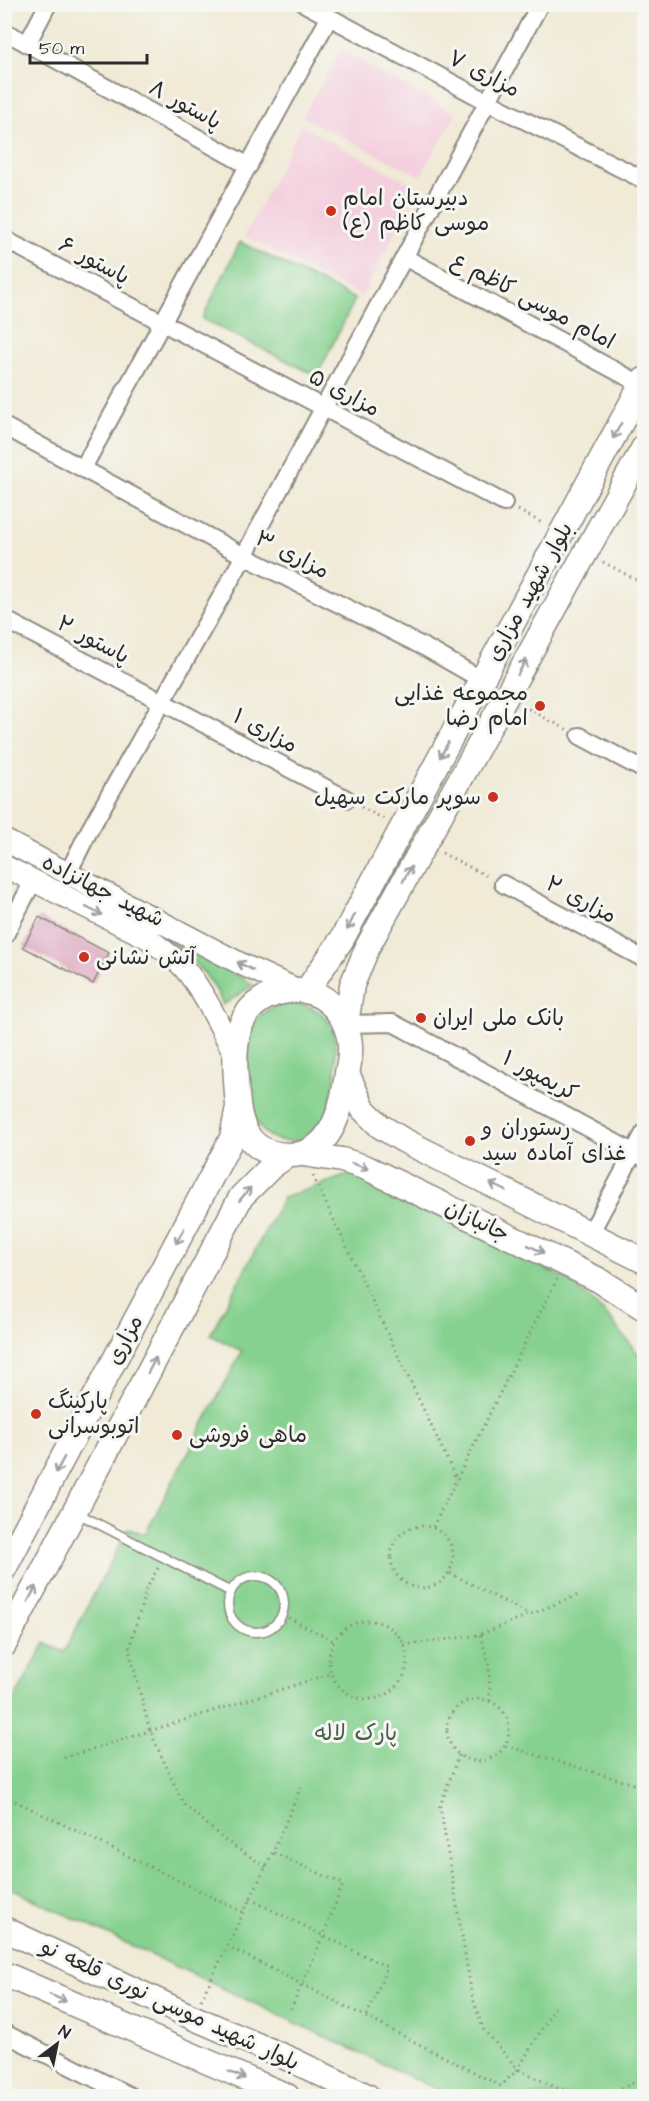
<svg xmlns="http://www.w3.org/2000/svg" width="649" height="2101" font-family="'Architects Daughter','Playpen Sans Arabic',sans-serif">
	<style>
		.built { fill: #f4cfde }
		.green { fill: #86d18f; stroke: #587e5d; stroke-width: 1.5 }
		.building { fill: #d999b8 }
		.lines { fill: none; stroke-linecap: round; stroke-linejoin: round }
		.service-casing { stroke: #8e8a80; stroke-width: 11 }
		.minor-casing { stroke: #8e8a80; stroke-width: 20 }
		.tertiary-casing { stroke: #8e8a80; stroke-width: 24 }
		.secondary-casing { stroke: #8e8a80; stroke-width: 27 }
		.path { stroke: #8e8a80; stroke-width: 3; stroke-dasharray: 1.5 4.5; stroke-linecap: butt }
		.service { stroke: #fff; stroke-width: 8 }
		.minor { stroke: #fff; stroke-width: 16 }
		.tertiary { stroke: #fff; stroke-width: 21 }
		.secondary { stroke: #fff; stroke-width: 24 }
		.oneway { stroke: #a0a0a0 }
		.poi-dot { fill: #c8321e; stroke: #f6f6f2; stroke-width: 2 }
		.labels { text-anchor: middle; dominant-baseline: central; stroke-width: 6; stroke-linejoin: round; paint-order: stroke }
		.street-label { font-size: 22px; fill: #2b2b2b; stroke: #f6f6f2 }
		.poi-label { font-size: 22px; fill: #2b2b2b; stroke: #f6f6f2; text-anchor: start }
		.park-label { font-size: 22px; fill: #465d49; stroke: #f6f6f2 }
	</style>
	<rect width="100%" height="100%" fill="#f6f6f2"/>
	<filter id="ink" filterUnits="userSpaceOnUse"><feTurbulence type="fractalNoise" baseFrequency=".0167" numOctaves="2"/><feDisplacementMap in="SourceGraphic" scale="12" xChannelSelector="R" yChannelSelector="G"/><feConvolveMatrix kernelMatrix="1 2 1 2 8 2 1 2 1" color-interpolation-filters="sRGB"/></filter>
	<filter id="wash" filterUnits="userSpaceOnUse"><feTurbulence type="fractalNoise" baseFrequency=".008" numOctaves="4" result="noise"/><feDisplacementMap in="SourceGraphic" scale="24" xChannelSelector="R" yChannelSelector="G"/><feGaussianBlur stdDeviation="1.35" result="paint"/><feColorMatrix in="noise" values="0 0 0 0 0 0 0 0 0 0 0 0 0 0 0 0 0 1.4 0 .05"/><feComposite in="paint" operator="in"/></filter>
	<g filter="url(#wash)">
		<rect width="100%" height="100%" fill="#f0ead6"/>
		<path class="built" d="M341,51L456,114L420,176L302,117Z
			M301,126L418,187L362,297L244,236Z"/>
		<path class="green" d="M240,242L355,299L317,376L202,319Z
			M140,919L174,935L253,985L223,1005C210,967 170,943 140,919Z
			M294,1002C307,1005 322,1010 329,1022C342,1044 335,1114 317,1131C310,1137 300,1141 292,1141C250,1144 250,1099 248,1070C247,1057 245,1037 252,1025C261,1010 277,1004 294,1002Z
			M353,1173L568,1280L607,1315L644,1361V2096H451L5,1886V1717L45,1643L64,1652L128,1529L145,1534L242,1351L210,1335L283,1198Z"/>
		<g id="blocks">
			<path class="building" d="M39,917L109,953L93,984L23,947Z"/>
		</g>
	</g>
	<g filter="url(#ink)">
		<use href="#blocks" fill-opacity="0" stroke="#8e8a80" stroke-width="1.5"/>
		<g class="lines">
			<defs>
				<path id="service" d="M77,1513L231,1592
					M228 1604a28 28 0 1 1 56 0a28 28 0 1 1-56 0Z"/>
				<path id="minor" d="M305,4L488,102L644,180
					M4,31L249,166
					M27,44L48,4
					M4,239L504,503
					M404,257L642,385
					M4,426L244,556L426,648L482,680
					M83,468L329,18
					M4,619L347,799
					M580,736L644,770
					M68,873L89,831L244,556L540,4
					M503,884L644,959
					M4,937L33,881
					M346,1024L393,1023L644,1158
					M591,1232L644,1133
					M4,2033L130,2096"/>
				<path id="tertiary" d="M4,840L243,965L298,990
					M4,866L148,938C160,948 174,957 184,968C205,993 219,1025 234,1053"/>
				<path id="secondary" d="M298,990C330,992 352,1022 350,1053C350,1062 347,1071 346,1080C341,1113 329,1156 288,1155C241,1154 238,1116 236,1080C232,1030 242,993 298,990Z
					M307,990L342,939L644,380
					M346,1024L352,985L368,946L644,447
					M347,1073L363,1109L380,1126L403,1140L644,1261
					M303,1154L342,1160L367,1168L599,1280L644,1308
					M4,1569L232,1138L238,1107
					M4,1645L241,1197L272,1166L288,1155
					M4,1929L192,2017L294,2061L367,2096
					M4,1974L287,2096"/>
			</defs>
			<use href="#service" class="service-casing"/>
			<use href="#minor" class="minor-casing"/>
			<use href="#tertiary" class="tertiary-casing"/>
			<use href="#secondary" class="secondary-casing"/>
			<path class="path" d="M518,510L544,524
				M603,562L644,584
				M523,706L568,730
				M361,807L384,819
				M442,853L489,877
				M313,1176L457,1480
				M391 1557a31 31 0 1 1 62 0a31 31 0 1 1-62 0Z
				M433,1527L557,1279
				M158,1568L146,1590L129,1649L150,1731L183,1803L223,1839L266,1867
				M450,1573L528,1614
				M283,1615L334,1641
				M329 1660a39 39 0 1 1 78 0a39 39 0 1 1-78 0Z
				M480,1635L489,1663L490,1701
				M404,1645L479,1635L578,1595
				M447 1730a31 31 0 1 1 62 0a31 31 0 1 1-62 0Z
				M506,1746L644,1787
				M459,1755L440,1806L472,1995L483,2029L518,2069L559,2089L604,2095L644,2079
				M64,1758L330,1674
				M15,1801L243,1912
				M274,1853L343,1884L323,1936L291,2009
				M250,1899L387,1967L366,2018
				M227,1946L501,2086L518,2069L556,2005
				M201,2000L273,1852L301,1787"/>
			<use href="#service" class="service"/>
			<use href="#minor" class="minor"/>
			<use href="#tertiary" class="tertiary"/>
			<use href="#secondary" class="secondary"/>
		</g>
		<defs><path id="oneway-shaft" d="M-6 0H5M1.5-3L5.5 0L1.5 3" fill="none" stroke-width="1.6" stroke-linecap="round" stroke-linejoin="round" transform="scale(1.5)"/></defs>
		<g class="oneway">
			<use href="#oneway-shaft" transform="translate(617 431) rotate(118)"/>
			<use href="#oneway-shaft" transform="translate(522 667) rotate(-61)"/>
			<use href="#oneway-shaft" transform="translate(444 750) rotate(118)"/>
			<use href="#oneway-shaft" transform="translate(407 874) rotate(-61)"/>
			<use href="#oneway-shaft" transform="translate(94 911) rotate(26)"/>
			<use href="#oneway-shaft" transform="translate(351 922) rotate(117)"/>
			<use href="#oneway-shaft" transform="translate(245 966) rotate(-153)"/>
			<use href="#oneway-shaft" transform="translate(360 1166) rotate(18)"/>
			<use href="#oneway-shaft" transform="translate(498 1187) rotate(-154)"/>
			<use href="#oneway-shaft" transform="translate(245 1194) rotate(-50)"/>
			<use href="#oneway-shaft" transform="translate(180 1236) rotate(118)"/>
			<use href="#oneway-shaft" transform="translate(536 1249) rotate(26)"/>
			<use href="#oneway-shaft" transform="translate(152 1365) rotate(-62)"/>
			<use href="#oneway-shaft" transform="translate(60 1465) rotate(118)"/>
			<use href="#oneway-shaft" transform="translate(32 1594) rotate(-62)"/>
			<use href="#oneway-shaft" transform="translate(58 1998) rotate(23)"/>
			<use href="#oneway-shaft" transform="translate(237 2075) rotate(23)"/>
		</g>
	</g>
	<g class="poi-dot">
		<circle cx="331" cy="211" r="6"/>
		<circle cx="540" cy="706" r="6"/>
		<circle cx="493" cy="797" r="6"/>
		<circle cx="84" cy="957" r="6"/>
		<circle cx="421" cy="1018" r="6"/>
		<circle cx="470" cy="1141" r="6"/>
		<circle cx="36" cy="1414" r="6"/>
		<circle cx="177" cy="1435" r="6"/>
	</g>
	<g class="labels">
		<g class="street-label">
			<text transform="translate(484 74) rotate(27)">مزاری ۷</text>
			<text transform="translate(185 105) rotate(29)">پاستور ۸</text>
			<text transform="translate(94 261) rotate(28)">پاستور ۶</text>
			<text transform="translate(533 301) rotate(28)">امام موسی کاظم ع</text>
			<text transform="translate(344 393) rotate(28)">مزاری ۵</text>
			<text transform="translate(292 555) rotate(27)">مزاری ۳</text>
			<text transform="translate(530 592) rotate(-61)">بلوار شهید مزاری</text>
			<text transform="translate(93 640) rotate(28)">پاستور ۲</text>
			<text transform="translate(265 731) rotate(28)">مزاری ۱</text>
			<text transform="translate(103 891) rotate(27)">شهید جهانزاده</text>
			<text transform="translate(581 900) rotate(28)">مزاری ۲</text>
			<text transform="translate(540 1076) rotate(28)">کریمپور ۱</text>
			<text transform="translate(477 1221) rotate(26)">جانبازان</text>
			<text transform="translate(125 1340) rotate(-62)">مزاری</text>
			<text transform="translate(170 2005) rotate(25)">بلوار شهید موسی نوری قلعه نو</text>
		</g>
		<g class="poi-label">
			<text x="343" y="198">دبیرستان امام<tspan x="343" dy="25">موسی کاظم (ع)</tspan></text>
			<text x="528" y="693" text-anchor="end">مجموعه غذایی<tspan x="528" dy="25">امام رضا</tspan></text>
			<text x="481" y="797" text-anchor="end">سوپر مارکت سهیل</text>
			<text x="96" y="957">آتش نشانی</text>
			<text x="433" y="1018">بانک ملی ایران</text>
			<text x="482" y="1128">رستوران و<tspan x="482" dy="25">غذای آماده سید</tspan></text>
			<text x="48" y="1401">پارکینگ<tspan x="48" dy="25">اتوبوسرانی</tspan></text>
			<text x="189" y="1435">ماهی فروشی</text>
		</g>
		<g class="park-label">
			<text x="356" y="1733">پارک لاله</text>
		</g>
	</g>
	<rect width="649" height="2101" fill="none" stroke="#f6f6f2" stroke-width="24"/>
	<g transform="translate(57 2044) rotate(32)" stroke="#f6f6f2" stroke-width="4.5" paint-order="stroke">
	<path d="M0-4.5L10 22L0 15L-10 22Z" fill="#2b2b2b"/>
	<text y="-9" font-size="16" font-weight="bold" text-anchor="middle" fill="#2b2b2b">N</text>
	</g>
	<path d="M30 54v9h117v-9" fill="none" stroke="#2b2b2b" stroke-width="3"/>
	<text x="39" y="54" font-size="18" fill="#2b2b2b" stroke="#f6f6f2" stroke-width="4.5" paint-order="stroke">50 m</text>
</svg>
